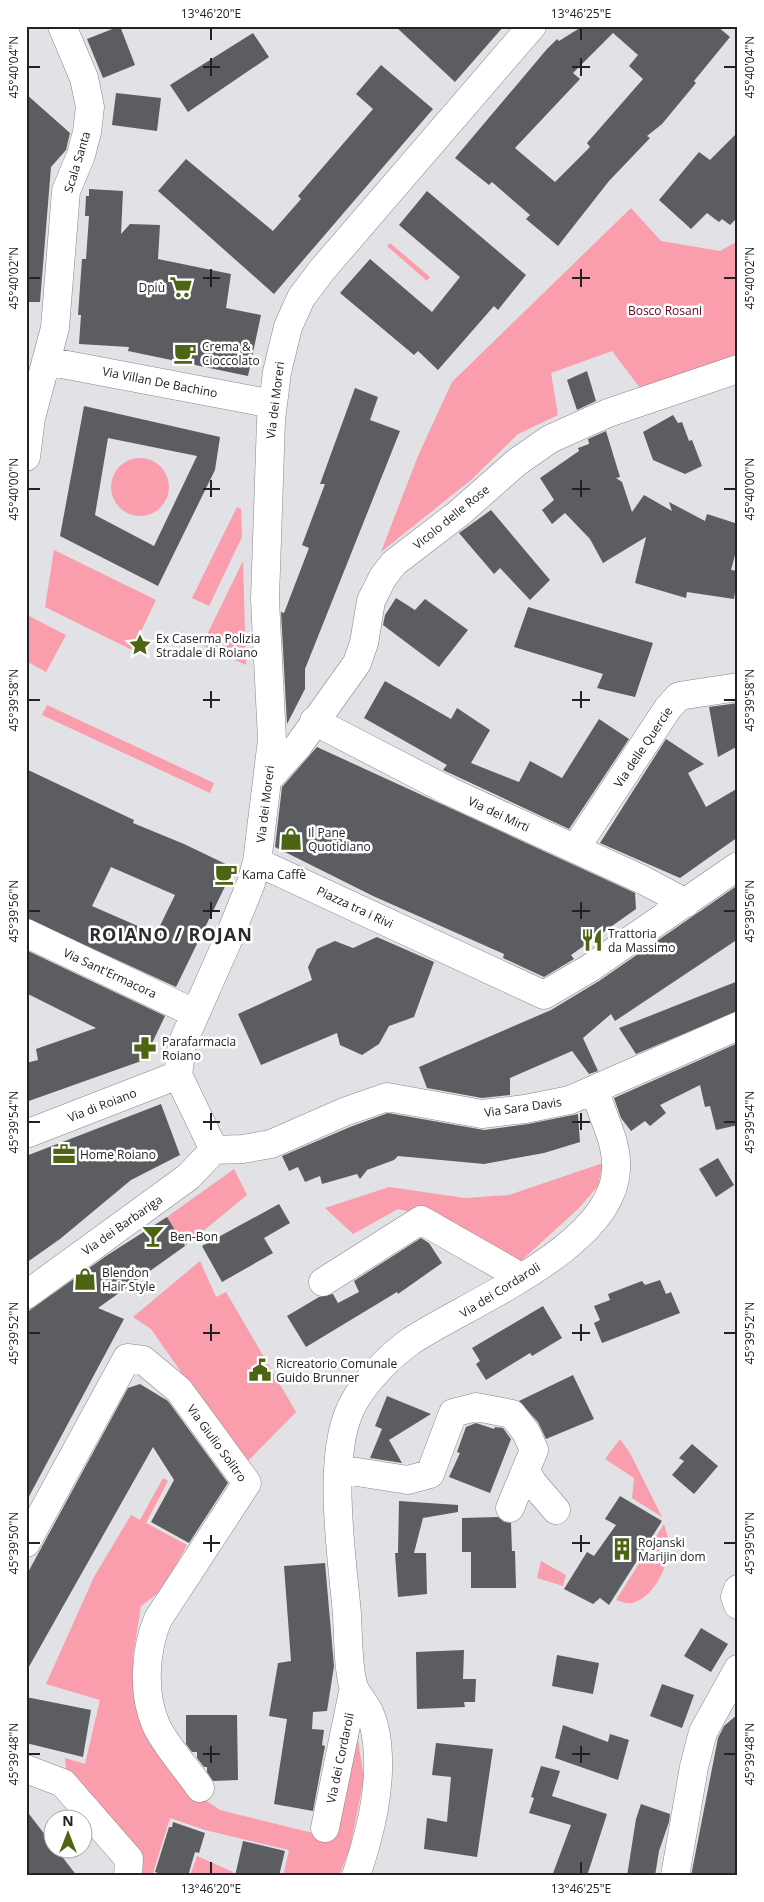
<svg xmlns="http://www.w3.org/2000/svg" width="764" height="1902" font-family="'Open Sans',sans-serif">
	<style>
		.green { fill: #fa9dac }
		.building { fill: #5b5d60; fill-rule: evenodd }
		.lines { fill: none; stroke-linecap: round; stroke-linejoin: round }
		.minor-casing { stroke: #88868a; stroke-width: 29 }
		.minor { stroke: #fff; stroke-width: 28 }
		.ticks { fill: none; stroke: #222123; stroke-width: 2 }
		.labels { text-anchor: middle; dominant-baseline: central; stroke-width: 5; stroke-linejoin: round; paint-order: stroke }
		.street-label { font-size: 12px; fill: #222123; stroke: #fff }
		.poi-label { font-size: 12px; fill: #222123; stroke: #fff; text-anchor: start }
		.park-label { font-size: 12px; fill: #5f0623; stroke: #fff }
		.district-label { font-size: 18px; font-weight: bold; letter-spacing: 1px; fill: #2b2a2d; stroke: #fff }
		.neatline { fill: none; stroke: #222123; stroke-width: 2 }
		.ticks-label { font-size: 12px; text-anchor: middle; fill: #222123 }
	</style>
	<rect width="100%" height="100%" fill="#e2e1e5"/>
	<path class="green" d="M631,208L661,241L720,251L738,241V357L640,388L612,351L551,373L558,415L518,434L472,479L381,552L418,456L452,382Z
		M390,243L430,277L427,281L387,246Z
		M111 487a29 29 0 1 1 58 0a29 29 0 1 1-58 0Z
		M237,507L241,509L242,537L209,606L192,598Z
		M54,550L156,600L132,650L45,607Z
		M243,561L246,665L202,645Z
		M27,615L66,635L46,672L26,661Z
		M47,705L214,783L210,793L42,715Z
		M603,1163L598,1186L580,1207L521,1261L452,1222L398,1209L353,1234L325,1208L389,1187L465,1198L509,1195Z
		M234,1169L247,1195L185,1246L167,1217Z
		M200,1261L216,1297L226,1292L296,1412L245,1464L151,1329L133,1317Z
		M620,1439L630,1453L662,1517L632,1498L634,1478L605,1459Z
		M163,1478L168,1481L146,1523L187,1545L162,1590L141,1606L133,1656L136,1702L193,1792L220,1810L329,1837L355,1721L364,1778L350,1848L339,1876H283L289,1850L205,1830L170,1818L153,1873L162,1876H133L67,1778L65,1758L85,1764L100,1700L46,1684L94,1577L131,1515L140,1520Z
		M664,1524C666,1531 669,1539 669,1547C668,1566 655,1595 635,1602C629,1605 623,1602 616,1600Z
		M541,1561L566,1575L563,1586L537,1578Z
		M197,1856L233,1872L232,1876H190Z"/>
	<path class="building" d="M120,26L135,65L103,78L87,39Z
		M395,26H504L455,82Z
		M583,26H717L730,37L694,81L696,83L662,124L647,136L650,138L609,181L558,246L526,219L530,215L492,182L489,185L455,158L547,49L557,39L559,41ZM613,33L638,55L629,66L643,79L587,143L590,147L555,182L515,148L580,79L573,73Z
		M253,33L269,57L188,112L170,85Z
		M381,65L433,109L274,294L158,191L186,159L273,231L301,199L298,196L373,109L356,94Z
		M116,93L161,98L157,131L112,125Z
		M26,94L70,133L66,150L51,167L40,302H26Z
		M738,132V217L730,225L722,219L719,222L707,213L691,229L659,200L699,152L710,160Z
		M89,189L123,191L121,234L130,224L160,225L158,259L231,274L226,308L261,315L248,376L128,351L129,347L79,344L81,315H78L82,259H86L89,216H85L86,196H89Z
		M427,191L526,275L498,310L494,306L438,370L418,351L414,355L340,293L370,259L432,312L460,277L399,225Z
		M587,371L596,401L577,410L567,380Z
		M355,388L378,397L370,420L400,431L305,669V689L287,724L281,612L284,613L309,548L302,545L325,484H320Z
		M84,406L220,437L215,470L158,586L60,536ZM108,438L197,456L154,546L95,515Z
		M673,415L678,423L682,422L689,441L692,440L702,466L685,474L653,460L643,432Z
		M606,431L620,477L616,478L622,482L632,512L644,495L672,511L669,502L705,521L707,514L738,524V544L731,570L738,571L734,599L687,592L686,598L635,583L646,537L603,563L590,539L565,513L552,524L542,510L554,500L540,478L579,451L578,448L589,444L588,439Z
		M491,510L550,580L530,600L500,568L494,574L459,533Z
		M396,598L415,610L425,599L468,630L439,667L383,625L385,615Z
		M528,607L653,643L635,697L597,688L603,674L514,647Z
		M385,681L451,719L457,708L490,730L471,763L519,782L530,761L562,778L599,719L629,739L569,829L443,770L447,765L364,718Z
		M738,703V746L718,757L709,707Z
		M666,739L704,764L688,773L706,807L738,788V837L680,878L600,843Z
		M317,747L635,893L636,909L571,955L574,959L544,977L503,958L504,954L373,896L275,847L282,787Z
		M26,769L134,820L133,823L184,844L234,868L176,987L26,918ZM111,867L175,895L156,934L92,906Z
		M738,885V939L615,1021L611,1014L583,1038L598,1071L589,1074L572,1051L510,1078V1095L482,1098L427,1088L419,1067L551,1010L599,981Z
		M377,937L434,962L414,1017L389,1026L379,1044L362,1055L340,1045L337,1033L261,1065L238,1014L312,980L308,967L317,949L335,941L353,948Z
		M26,950L165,1016L144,1060L26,1102V1063L38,1060L36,1049L96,1028L26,993Z
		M738,981V1011L636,1054L619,1028Z
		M738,1043V1125L716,1130L710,1106L705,1107L700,1085L660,1105L666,1113L650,1126L645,1121L631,1131L621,1118L614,1098Z
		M161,1104L180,1155L131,1180L60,1239L26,1263V1156Z
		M388,1113L484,1130L528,1124L578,1114L580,1142L544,1153L484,1164L398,1156L394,1160L367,1170L360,1179L357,1174L322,1184L320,1176L305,1182L298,1167L289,1171L282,1156L350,1127Z
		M718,1158L734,1185L716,1197L699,1169Z
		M279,1204L290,1223L264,1238L273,1253L222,1282L202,1246Z
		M167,1217L185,1246L98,1308L124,1319L26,1502V1313L106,1256Z
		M421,1238L429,1243L442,1263L398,1294L397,1292L306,1347L287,1316L319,1297L333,1294L338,1303L359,1292L354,1281Z
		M660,1280L666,1294L671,1292L680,1313L602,1343L594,1323L600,1320L594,1306L610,1300L608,1294L642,1281L645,1285Z
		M543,1306L562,1338L532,1356L530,1353L486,1380L476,1364L480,1361L472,1348Z
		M573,1375L594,1419L546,1439L538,1422L519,1401Z
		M140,1384L168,1401L228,1483L189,1543L151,1522L174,1480L153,1447L26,1672V1576L128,1388Z
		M387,1396L431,1414L389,1440L402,1463L370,1458L382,1429L375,1426Z
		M476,1423L494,1429L495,1427L503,1428L511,1439L490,1493L449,1477L460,1453L457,1452L466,1427Z
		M692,1444L718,1466L694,1494L672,1475L684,1461L679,1458Z
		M620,1496L662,1521L609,1605L600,1598L593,1604L564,1589L587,1552L594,1556L616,1525L605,1519Z
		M399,1501L458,1505V1512L423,1518L414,1553H426L427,1594L398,1597L395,1553H398Z
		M498,1517L504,1522L511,1523L512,1551H515L516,1588H471V1552H462V1518Z
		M325,1563L334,1666L327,1711L313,1712L312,1729L324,1730L322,1745L325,1746L313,1811L274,1804L287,1719L269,1716L278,1663L291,1661L284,1566Z
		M701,1628L728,1644L711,1672L684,1656Z
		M464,1650L463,1679H476L475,1702H464L465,1707L417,1709L416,1652Z
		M557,1655L599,1663L593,1694L552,1686Z
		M662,1684L694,1695L682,1728L650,1716Z
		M26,1697L91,1710L83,1757L26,1743Z
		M738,1714L736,1876H691L718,1738L724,1726Z
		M186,1715H237L238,1780L213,1781L207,1772V1767H204L197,1758V1752H192L186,1744Z
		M563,1725L608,1742L610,1734L629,1740L618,1780L555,1758Z
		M436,1743L493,1749L477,1857L424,1849L427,1818L447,1822L451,1777L432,1775Z
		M541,1766L560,1771L552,1796L607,1814L587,1876H552L571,1825L529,1813L534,1798L531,1797Z
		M641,1804L670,1814L669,1822L659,1851L655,1876H627L636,1819Z
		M26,1810L52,1844V1850H57L77,1876H26Z
		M173,1822L205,1833L199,1853L195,1852L188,1876H169L155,1872L169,1827H172Z
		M243,1841L285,1851L279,1876H235Z"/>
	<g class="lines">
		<defs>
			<path id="minor" d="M46,361L273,404
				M26,457L31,418L55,328L66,191L81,155L87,132L90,107L84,78L62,26
				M314,721L451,792L643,880L686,903
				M269,778L298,746L357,663L364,643L371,601L383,577L394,563L458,514L517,462L550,439L608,413L738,369
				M575,849L668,708L679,696L738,687
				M257,862L544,995L590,968L738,866
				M26,933L194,1013
				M26,1134L178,1075
				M214,1150L178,1075L182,1044L228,940L251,883L257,862L272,740L265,599L271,420L277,372L288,327L301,298L322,270L532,26
				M214,1150L243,1149L271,1144L344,1112L387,1097L482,1114L525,1109L570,1100L738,1026
				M323,1282L421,1220L521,1277
				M26,1295L188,1177L214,1150
				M338,1469L408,1480L430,1474L453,1413L476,1407L512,1414L526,1432L534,1450L510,1508
				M526,1470L532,1482L556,1510
				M26,1543L127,1358L143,1360L179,1390L247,1483L158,1619C145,1650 142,1693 156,1725C165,1745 187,1769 200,1788
				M738,1589L735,1597L738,1605
				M26,1769L63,1783L129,1859L128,1876
				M325,1828L354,1687
				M356,1876C370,1834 382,1788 377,1743C376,1734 373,1720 369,1712C365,1704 358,1696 354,1688C348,1671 348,1633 347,1614C342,1556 325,1452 354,1402C367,1379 390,1356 411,1341C466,1304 613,1247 616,1170C618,1142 602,1117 595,1090
				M675,1876L694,1767L703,1732L738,1669"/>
		</defs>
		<use href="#minor" class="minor-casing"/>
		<use href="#minor" class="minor"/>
	</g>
	<path class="ticks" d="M211,28V40M581,28V40M211,58V76M581,58V76M28,67H40M203,67H220M572,67H590M724,67H736M211,269V287M581,269V287M28,278H40M203,278H220M572,278H590M724,278H736M211,480V497M581,480V497M28,489H40M203,489H220M572,489H590M724,489H736M211,691V708M581,691V708M28,700H40M203,700H220M572,700H590M724,700H736M211,902V919M581,902V919M28,911H40M203,911H220M572,911H590M724,911H736M211,1113V1130M581,1113V1130M28,1122H40M203,1122H220M572,1122H590M724,1122H736M211,1324V1341M581,1324V1341M28,1333H40M203,1333H220M572,1333H590M724,1333H736M211,1535V1552M581,1535V1552M28,1543H40M203,1543H220M572,1543H590M724,1543H736M211,1746V1763M581,1746V1763M28,1754H40M203,1754H220M572,1754H590M724,1754H736M211,1862V1874M581,1862V1874"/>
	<defs>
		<symbol id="supermarket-bare" viewBox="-9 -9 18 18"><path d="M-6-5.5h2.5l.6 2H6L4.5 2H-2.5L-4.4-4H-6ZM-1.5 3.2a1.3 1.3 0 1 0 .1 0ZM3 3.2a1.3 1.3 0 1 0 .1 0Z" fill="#4d6413" stroke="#fff" stroke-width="2.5" paint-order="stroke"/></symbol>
		<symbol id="cafe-bare" viewBox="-9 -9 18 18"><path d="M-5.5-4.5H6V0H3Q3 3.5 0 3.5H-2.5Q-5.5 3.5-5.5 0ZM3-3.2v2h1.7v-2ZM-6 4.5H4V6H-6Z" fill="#4d6413" stroke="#fff" stroke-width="2.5" paint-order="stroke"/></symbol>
		<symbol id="sight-bare" viewBox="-9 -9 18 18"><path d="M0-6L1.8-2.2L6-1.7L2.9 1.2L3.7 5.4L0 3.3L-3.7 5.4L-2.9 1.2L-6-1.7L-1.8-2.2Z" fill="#4d6413" stroke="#fff" stroke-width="2.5" paint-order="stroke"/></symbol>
		<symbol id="shop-bare" viewBox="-9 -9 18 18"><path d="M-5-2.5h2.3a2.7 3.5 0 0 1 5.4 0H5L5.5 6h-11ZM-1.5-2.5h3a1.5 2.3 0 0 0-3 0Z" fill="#4d6413" stroke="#fff" stroke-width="2.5" paint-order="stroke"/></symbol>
		<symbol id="restaurant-bare" viewBox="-9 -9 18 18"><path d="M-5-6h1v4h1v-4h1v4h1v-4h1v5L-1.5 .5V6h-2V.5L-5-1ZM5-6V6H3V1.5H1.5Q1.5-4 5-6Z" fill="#4d6413" stroke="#fff" stroke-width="2.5" paint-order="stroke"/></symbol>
		<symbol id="pharmacy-bare" viewBox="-9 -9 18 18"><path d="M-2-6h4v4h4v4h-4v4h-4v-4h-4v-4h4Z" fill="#4d6413" stroke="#fff" stroke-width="2.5" paint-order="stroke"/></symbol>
		<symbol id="office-bare" viewBox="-9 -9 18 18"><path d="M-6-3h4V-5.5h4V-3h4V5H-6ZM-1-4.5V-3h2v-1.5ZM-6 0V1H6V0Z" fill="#4d6413" stroke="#fff" stroke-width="2.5" paint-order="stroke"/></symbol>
		<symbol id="bar-bare" viewBox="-9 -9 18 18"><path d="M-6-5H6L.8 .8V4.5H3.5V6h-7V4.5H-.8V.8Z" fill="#4d6413" stroke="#fff" stroke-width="2.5" paint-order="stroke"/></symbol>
		<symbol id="civic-bare" viewBox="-9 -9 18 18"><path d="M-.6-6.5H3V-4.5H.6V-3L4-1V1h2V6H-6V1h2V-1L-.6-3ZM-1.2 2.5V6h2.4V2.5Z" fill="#4d6413" stroke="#fff" stroke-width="2.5" paint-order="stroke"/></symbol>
		<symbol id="building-bare" viewBox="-9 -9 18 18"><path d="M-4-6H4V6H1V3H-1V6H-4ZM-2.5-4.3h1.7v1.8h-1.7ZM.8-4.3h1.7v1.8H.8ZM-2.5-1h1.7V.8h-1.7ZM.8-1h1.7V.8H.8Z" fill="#4d6413" stroke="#fff" stroke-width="2.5" paint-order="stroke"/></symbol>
	</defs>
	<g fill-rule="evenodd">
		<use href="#supermarket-bare" x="165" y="271" width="32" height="32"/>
		<use href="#cafe-bare" x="169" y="337" width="32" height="32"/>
		<use href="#sight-bare" x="124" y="629" width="32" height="32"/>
		<use href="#shop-bare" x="275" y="823" width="32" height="32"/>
		<use href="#cafe-bare" x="210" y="858" width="32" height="32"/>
		<use href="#restaurant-bare" x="576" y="924" width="32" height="32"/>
		<use href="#pharmacy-bare" x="129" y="1032" width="32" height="32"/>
		<use href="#office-bare" x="48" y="1138" width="32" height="32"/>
		<use href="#bar-bare" x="137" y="1220" width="32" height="32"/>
		<use href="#shop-bare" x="69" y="1263" width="32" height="32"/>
		<use href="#civic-bare" x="244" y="1354" width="32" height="32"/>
		<use href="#building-bare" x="606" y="1533" width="32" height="32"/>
	</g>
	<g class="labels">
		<g class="street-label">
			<text transform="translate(77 162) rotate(-73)">Scala Santa</text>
			<text transform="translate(160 382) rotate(11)">Via Villan De Bachino</text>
			<text transform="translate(275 400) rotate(-83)">Via dei Moreri</text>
			<text transform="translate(451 517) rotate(-39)">Vicolo delle Rose</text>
			<text transform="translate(643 747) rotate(-56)">Via delle Quercie</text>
			<text transform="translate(265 804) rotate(-83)">Via dei Moreri</text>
			<text transform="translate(499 814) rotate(25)">Via dei Mirti</text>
			<text transform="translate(355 907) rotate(25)">Piazza tra i Rivi</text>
			<text transform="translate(110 973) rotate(25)">Via Sant'Ermacora</text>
			<text transform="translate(102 1105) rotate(-21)">Via di Roiano</text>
			<text transform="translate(523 1107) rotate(-8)">Via Sara Davis</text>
			<text transform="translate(122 1225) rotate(-35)">Via dei Barbariga</text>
			<text transform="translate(500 1290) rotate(-32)">Via dei Cordaroli</text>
			<text transform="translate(217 1443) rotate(54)">Via Giulio Solitro</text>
			<text transform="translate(340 1758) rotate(-78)">Via dei Cordaroli</text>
		</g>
		<g class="poi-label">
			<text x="165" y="287" text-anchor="end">Dpiù</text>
			<text x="202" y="346">Crema &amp;<tspan x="202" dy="14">Cioccolato</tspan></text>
			<text x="156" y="638">Ex Caserma Polizia<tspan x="156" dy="14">Stradale di Roiano</tspan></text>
			<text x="308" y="832">Il Pane<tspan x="308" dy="14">Quotidiano</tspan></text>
			<text x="242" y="874">Kama Caffè</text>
			<text x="608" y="933">Trattoria<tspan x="608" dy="14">da Massimo</tspan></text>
			<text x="162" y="1041">Parafarmacia<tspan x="162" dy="14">Roiano</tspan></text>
			<text x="80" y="1154">Home Roiano</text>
			<text x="170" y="1236">Ben-Bon</text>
			<text x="102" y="1272">Blendon<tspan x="102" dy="14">Hair Style</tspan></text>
			<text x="276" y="1363">Ricreatorio Comunale<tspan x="276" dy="14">Guido Brunner</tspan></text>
			<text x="638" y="1542">Rojanski<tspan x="638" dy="14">Marijin dom</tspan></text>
		</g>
		<g class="park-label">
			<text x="665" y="310">Bosco Rosani</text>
		</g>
		<g class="district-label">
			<text x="171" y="934">ROIANO / ROJAN</text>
		</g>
	</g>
	<rect width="764" height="1902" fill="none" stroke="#ffffff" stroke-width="55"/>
	<g transform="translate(68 1834)"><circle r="24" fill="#ffffff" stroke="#a7a6a7"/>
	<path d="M0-4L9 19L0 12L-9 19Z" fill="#4d6413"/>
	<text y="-8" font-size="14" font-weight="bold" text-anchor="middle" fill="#222123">N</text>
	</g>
	<rect x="28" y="28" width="708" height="1846" class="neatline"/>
	<g class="ticks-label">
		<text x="211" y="18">13°46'20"E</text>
		<text x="581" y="18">13°46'25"E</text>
		<text transform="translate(14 67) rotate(-90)" y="4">45°40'04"N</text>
		<text transform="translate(750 67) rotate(-90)" y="4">45°40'04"N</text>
		<text transform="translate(14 278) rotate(-90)" y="4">45°40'02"N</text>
		<text transform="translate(750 278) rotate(-90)" y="4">45°40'02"N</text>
		<text transform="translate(14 489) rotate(-90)" y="4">45°40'00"N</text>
		<text transform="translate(750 489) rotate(-90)" y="4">45°40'00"N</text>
		<text transform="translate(14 700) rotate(-90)" y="4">45°39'58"N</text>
		<text transform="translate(750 700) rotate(-90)" y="4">45°39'58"N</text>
		<text transform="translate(14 911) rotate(-90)" y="4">45°39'56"N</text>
		<text transform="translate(750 911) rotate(-90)" y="4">45°39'56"N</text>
		<text transform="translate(14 1122) rotate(-90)" y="4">45°39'54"N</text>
		<text transform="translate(750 1122) rotate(-90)" y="4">45°39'54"N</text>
		<text transform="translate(14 1333) rotate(-90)" y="4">45°39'52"N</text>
		<text transform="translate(750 1333) rotate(-90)" y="4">45°39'52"N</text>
		<text transform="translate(14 1543) rotate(-90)" y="4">45°39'50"N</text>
		<text transform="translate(750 1543) rotate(-90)" y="4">45°39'50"N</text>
		<text transform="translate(14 1754) rotate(-90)" y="4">45°39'48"N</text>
		<text transform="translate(750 1754) rotate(-90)" y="4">45°39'48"N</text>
		<text x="211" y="1893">13°46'20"E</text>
		<text x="581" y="1893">13°46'25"E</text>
	</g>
</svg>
